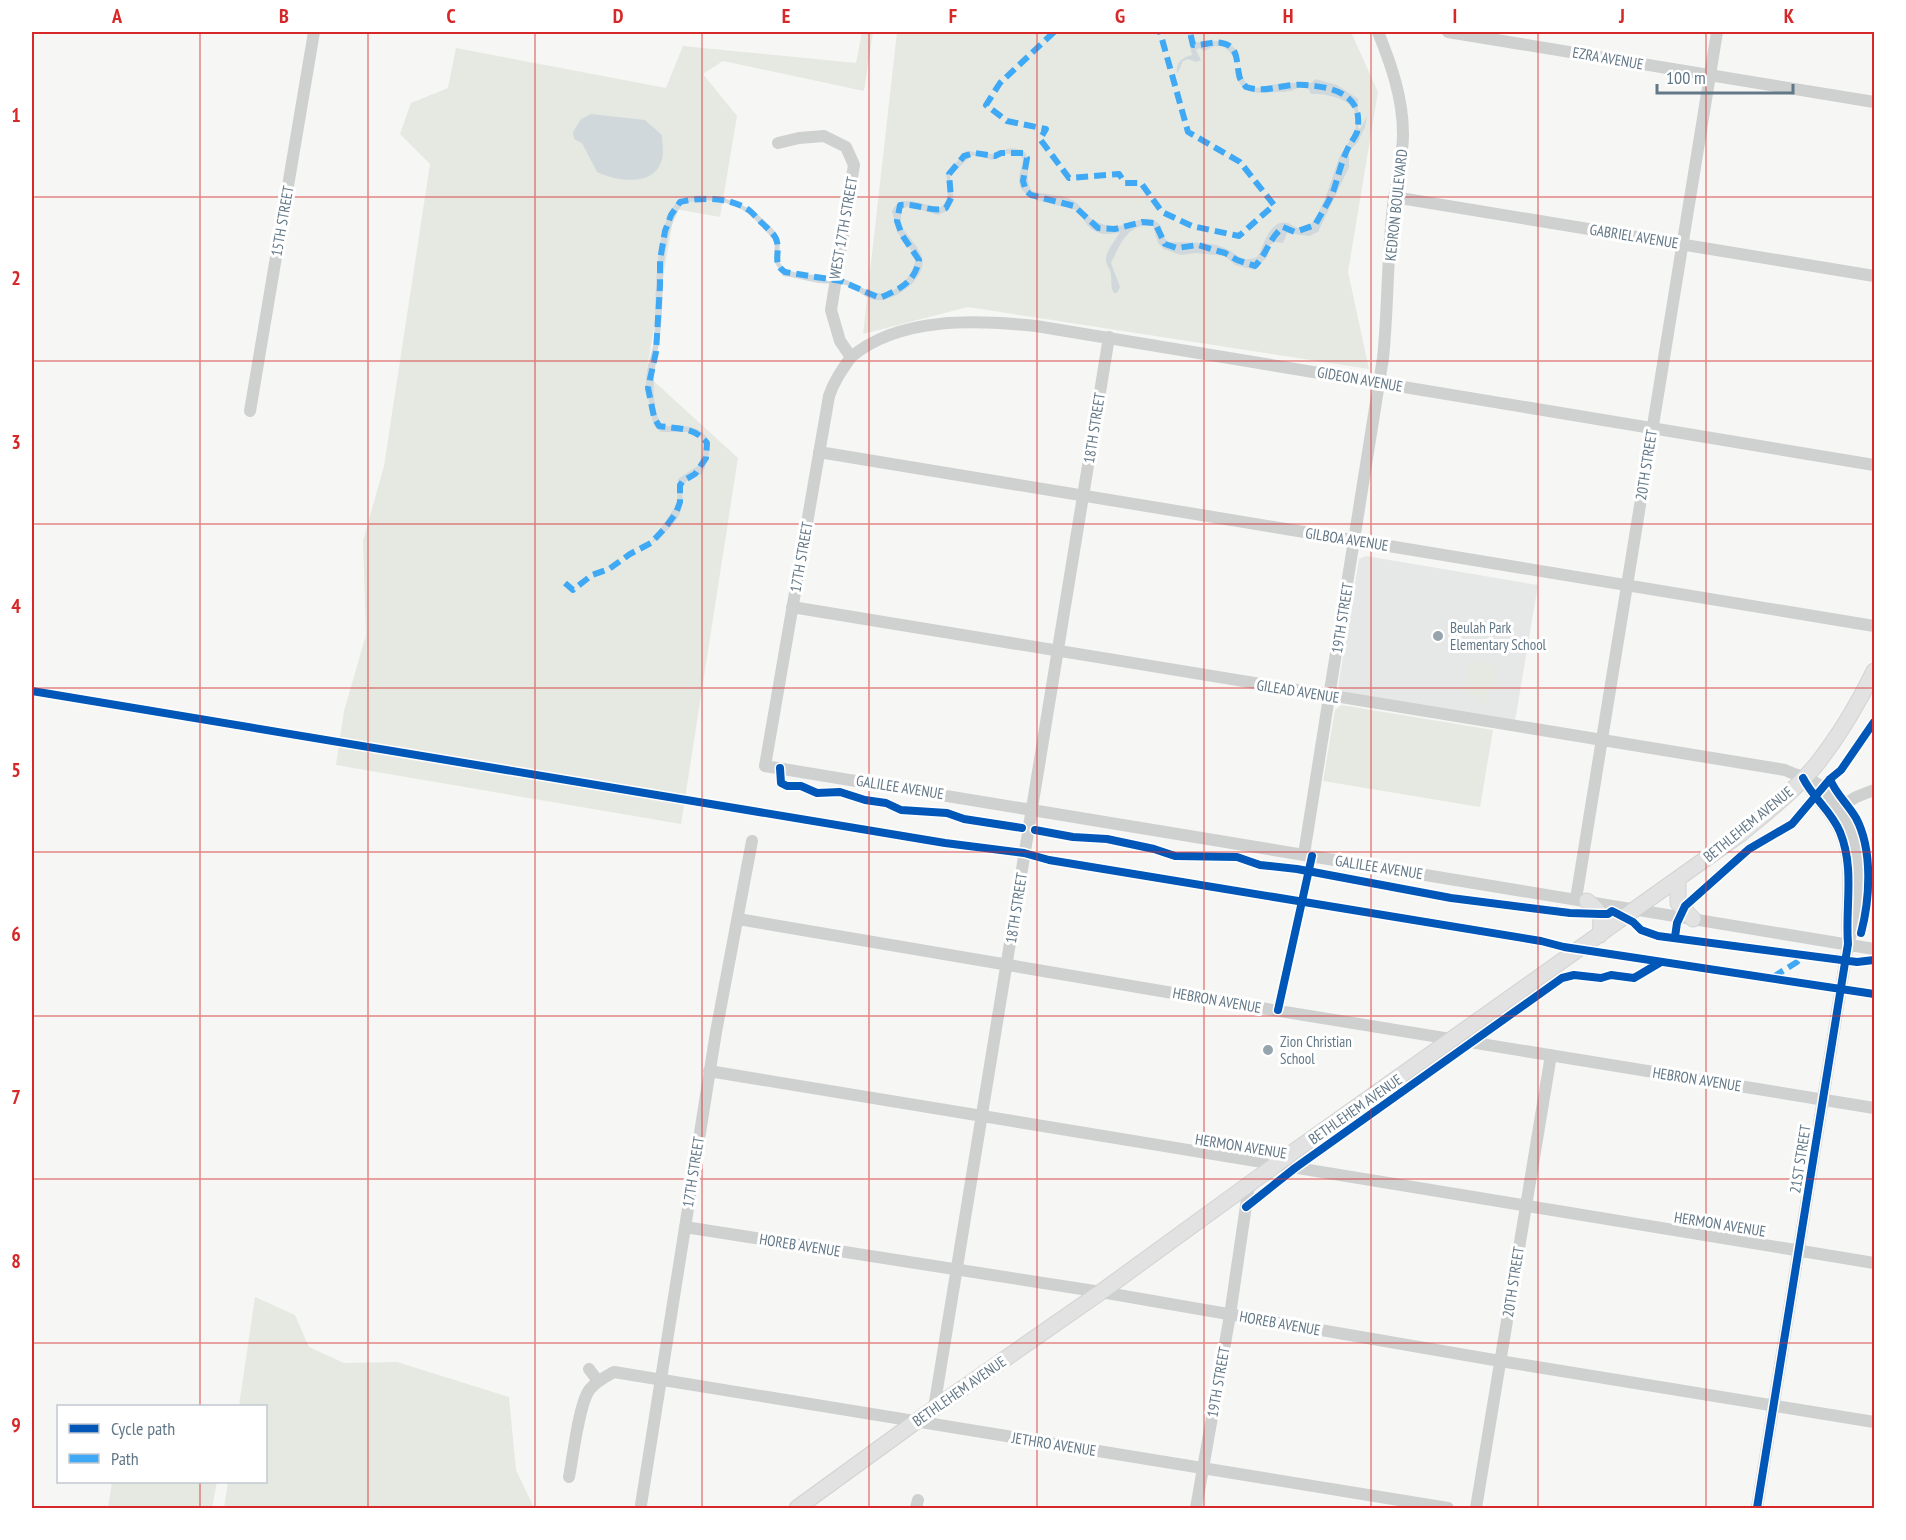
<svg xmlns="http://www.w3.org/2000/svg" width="1906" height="1540" font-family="'PT Sans Narrow',sans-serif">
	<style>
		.built { fill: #e6e8e7 }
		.green { fill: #e6e9e2 }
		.water { fill: #d0d8db }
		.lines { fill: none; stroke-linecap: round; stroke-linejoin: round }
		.major-casing { stroke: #d1d3d3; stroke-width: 17 }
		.minor { stroke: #cfd1d1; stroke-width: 12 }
		.major { stroke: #e2e2e3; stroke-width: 15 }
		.quiet { stroke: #3fa9f5; stroke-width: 6; stroke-dasharray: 12 6; stroke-linecap: butt }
		.cycleway-casing { stroke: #fff; stroke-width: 11 }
		.cycleway { stroke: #0057b8; stroke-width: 8 }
		.grid { fill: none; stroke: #d62828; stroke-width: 1.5; stroke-opacity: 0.55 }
		.poi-dot { fill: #96a4ad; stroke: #fff; stroke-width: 2 }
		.labels { text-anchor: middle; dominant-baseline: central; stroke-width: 6; stroke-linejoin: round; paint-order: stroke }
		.street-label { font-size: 15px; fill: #637887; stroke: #fff }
		.poi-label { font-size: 15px; fill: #637887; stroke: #fff; text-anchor: start }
		.neatline { fill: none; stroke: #d62828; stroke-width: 2 }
		.grid-label { font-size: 20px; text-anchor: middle; font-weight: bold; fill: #d62828 }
	</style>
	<rect width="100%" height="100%" fill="#f6f6f4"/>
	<path class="built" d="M1366,556L1538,585L1515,721L1343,693L1338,687L1359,559Z"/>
	<path class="green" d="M862,32H873L864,91L723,61L703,74L737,116L720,217L675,209L646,374L738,458L681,824L336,765L344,711L366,635L363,541L384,466L430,164L400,134L411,103L448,88L456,48L666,88L683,46L856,63Z
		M897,32H1351L1378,92L1348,272L1369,369L968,307L863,334Z
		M1469,661L1497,666L1493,691L1488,690L1485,706L1480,705V696L1465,694Z
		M1341,705L1493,730L1480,807L1323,781L1335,710Z
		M255,1297L295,1315L309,1347L344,1363L397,1362L509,1397L516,1470L534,1508H224L228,1482H266V1406H239Z
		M112,1482H217L212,1508H108Z"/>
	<path class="water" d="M1187,32H1193L1192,36L1195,42C1215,44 1223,34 1239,53L1238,65C1230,50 1222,39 1205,51L1199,48L1196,50L1201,60L1196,62L1188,59L1183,61L1177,74C1176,62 1181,58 1192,55Z
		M1237,70H1240L1246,84L1256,88L1282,83H1311L1316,79L1337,85L1358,99V128L1360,129L1367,116L1365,127L1358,142L1349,151V167L1318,232L1309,236L1287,233L1283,243L1275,242L1270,245L1268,256L1255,270L1235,265L1225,256L1195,253L1181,255L1164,249L1158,243L1153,226C1128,222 1120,245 1111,263L1120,287L1117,293H1114C1110,287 1112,282 1111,275C1111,269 1107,267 1106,261C1105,251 1116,240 1120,232C1101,238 1087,231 1080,212C1065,204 1021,204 1019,182C1019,175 1022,166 1023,159L1019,154H1007L992,160L976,155L971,156L950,176L954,201L947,211L938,215L909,206L902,209L900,225C907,235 917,245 921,255C931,276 894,303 875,300C863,298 855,286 842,284C835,283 827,284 819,283C807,281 795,277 783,276L774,261L775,241C766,232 757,220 747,213C730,200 702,197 682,204C658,243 665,282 661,326C658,360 646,392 661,425C671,427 681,425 690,427C716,432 711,457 702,474C697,476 688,478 685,483C680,489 684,500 682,507C678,523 664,535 651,543L677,504L678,479L699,465L704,446L701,437L691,432H661C658,430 656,428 654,425C652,420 646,387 646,381C646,367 652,354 654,341C657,310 650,199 691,196C720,193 750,204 769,225C773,229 778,234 779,240C782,250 774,262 786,269C795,275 828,275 839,278C851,280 861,289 873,292C894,299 914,276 916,257L897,232L892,211C902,191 924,207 941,207C951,198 948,186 946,174L966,151C975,151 982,155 991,154C1005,152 1007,144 1024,151C1033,164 1023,178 1032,191C1045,195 1062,194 1074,201C1079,204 1083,210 1087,215C1094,222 1107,227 1117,226C1133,225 1148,210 1161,226L1163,236L1168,242C1185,243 1207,241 1222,247C1236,252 1241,264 1257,257C1264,247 1269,218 1288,223C1292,225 1297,228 1301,229C1304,228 1307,227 1310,225C1321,216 1333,175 1338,161C1342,150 1350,142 1354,132C1367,103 1333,93 1311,94L1308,88C1300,85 1297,89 1290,91C1285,92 1280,92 1275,92C1254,93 1243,96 1235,73Z
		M591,114L645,120L662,135C662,142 664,152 662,159C655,188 616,181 597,172L582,143L574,139L573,132L581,119Z"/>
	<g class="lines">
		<defs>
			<path id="major" d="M1678,879V903L1693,919
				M1587,901C1602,912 1602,917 1600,935
				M797,1508L943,1402L1101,1292L1300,1147L1742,833C1767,812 1795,790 1816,765C1839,736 1858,704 1874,671"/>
		</defs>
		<use href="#major" class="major-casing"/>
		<path class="minor" d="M1448,32L1874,102
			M778,143L799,138L824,136L846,147L854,165L831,310L840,341L851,357C842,370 834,381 829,396L765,766L1874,949
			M1394,197L1874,276
			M851,357C900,316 977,320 1036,326L1874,465
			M250,411L314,32
			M819,452L1874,626
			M792,607L1785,770C1795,775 1810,778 1819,785C1824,788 1828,794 1832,799C1866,839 1865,897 1848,944L1757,1508
			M1803,778C1813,797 1831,811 1840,831C1855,866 1845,903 1848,940
			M1839,808L1856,797L1874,790
			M1304,854L1383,358C1388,311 1387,263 1392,216C1394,188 1403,161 1403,134C1403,98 1391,64 1378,32
			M1576,899L1717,32
			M738,919L1261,1008L1874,1108
			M709,1071L1874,1263
			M685,1227L1101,1292L1500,1361L1874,1422
			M589,1369L598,1381
			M934,1408L1109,337
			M569,1477C573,1457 579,1402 590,1389C597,1381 605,1377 614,1372L1448,1508
			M641,1505L716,1032L752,841
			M916,1508L918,1500
			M1196,1508L1230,1315L1249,1185
			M1476,1508L1551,1055"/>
		<use href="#major" class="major"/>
		<path class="quiet" d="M1054,32L1000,83L986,105L1007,121L1046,129L1040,139L1069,178L1119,174L1125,183H1141L1162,212L1192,226L1239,236L1274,205L1240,162L1188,132L1160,32
			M565,583L573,590L592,575L609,569L630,554L651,543L665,528L676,513L680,502V485L683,481L695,474L706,458L707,443C695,427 679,429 659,426L654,417L648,388L656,352L660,285V260L665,231L671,215L680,202C702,197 729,197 749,210C754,214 758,220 763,224C768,229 776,235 777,242C780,254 772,264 785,272L841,281L880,298C900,289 915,282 919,260L902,235L897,221L900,205C916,203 931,213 946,208L951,198L949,174L964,156L975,153L995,156L1001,153H1023L1027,158L1023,181L1026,191L1031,195L1074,206L1098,228L1115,229L1142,222L1155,223L1165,244L1177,248L1198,245L1225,253L1237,260L1255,266C1268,252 1268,240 1283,227L1295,232L1315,225C1321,214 1328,203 1333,192C1338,178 1341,162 1348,148C1350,143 1355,138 1357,132C1365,95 1334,87 1305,85C1282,83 1268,94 1246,87C1243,83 1239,79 1239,74C1236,62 1239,46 1222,43C1212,41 1203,46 1193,45L1190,32
			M1773,977L1797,962L1803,954"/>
		<defs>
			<path id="cycleway" d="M32,691L945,843L1024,853L1049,860L1541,941L1564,947L1874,994
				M780,768L781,783L787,786H801L817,793L840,792L865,800L886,803L901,810L947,813L964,819L1022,828
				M1830,779C1835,793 1848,804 1856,818C1873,850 1870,899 1861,933
				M1035,830L1073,837L1107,839L1154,849L1175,856L1237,857L1260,865L1297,869L1451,898L1570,913L1600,914H1608L1612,911L1633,922L1641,930L1658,936L1857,962L1874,960
				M1675,937L1677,923L1685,906L1749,849L1792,824L1830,779L1841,770L1874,722
				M1278,1010L1312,856
				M1246,1207L1295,1168L1562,978L1574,975L1601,978L1611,975L1634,978L1661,962
				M1757,1508L1848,944C1845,906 1855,869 1840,832C1832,812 1813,798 1803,778"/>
		</defs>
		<use href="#cycleway" class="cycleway-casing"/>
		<use href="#cycleway" class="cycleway"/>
	</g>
	<path class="grid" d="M200,32V1406M368,32V1508M535,32V1508M702,32V1508M869,32V1508M1037,32V1508M1204,32V1508M1371,32V1508M1538,32V1508M1706,32V1508M32,197H1874M32,361H1874M32,524H1874M32,688H1874M32,852H1874M32,1016H1874M32,1179H1874M32,1343H1874M200,1482V1508"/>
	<g class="poi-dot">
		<circle cx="1438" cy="636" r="6"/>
		<circle cx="1268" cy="1050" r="6"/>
	</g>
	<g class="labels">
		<g class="street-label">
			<text transform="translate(1608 58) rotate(10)">EZRA AVENUE</text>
			<text transform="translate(1396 205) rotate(-84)">KEDRON BOULEVARD</text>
			<text transform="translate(282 221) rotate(-80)">15TH STREET</text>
			<text transform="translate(843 228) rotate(-80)">WEST 17TH STREET</text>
			<text transform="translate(1634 236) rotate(9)">GABRIEL AVENUE</text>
			<text transform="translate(1360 379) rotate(10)">GIDEON AVENUE</text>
			<text transform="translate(1094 428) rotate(-81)">18TH STREET</text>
			<text transform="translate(1646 465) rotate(-81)">20TH STREET</text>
			<text transform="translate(1347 539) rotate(9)">GILBOA AVENUE</text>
			<text transform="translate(801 557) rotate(-80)">17TH STREET</text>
			<text transform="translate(1342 618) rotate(-81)">19TH STREET</text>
			<text transform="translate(1298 691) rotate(9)">GILEAD AVENUE</text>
			<text transform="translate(900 787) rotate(9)">GALILEE AVENUE</text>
			<text transform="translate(1748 824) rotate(-39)">BETHLEHEM AVENUE</text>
			<text transform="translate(1379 867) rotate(9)">GALILEE AVENUE</text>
			<text transform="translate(1016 908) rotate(-81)">18TH STREET</text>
			<text transform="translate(1217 1000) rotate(10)">HEBRON AVENUE</text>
			<text transform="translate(1697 1079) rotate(9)">HEBRON AVENUE</text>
			<text transform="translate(1355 1109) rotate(-35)">BETHLEHEM AVENUE</text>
			<text transform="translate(1241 1146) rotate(9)">HERMON AVENUE</text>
			<text transform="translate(1800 1159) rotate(-81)">21ST STREET</text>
			<text transform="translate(693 1172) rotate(-81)">17TH STREET</text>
			<text transform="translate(1720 1224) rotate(9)">HERMON AVENUE</text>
			<text transform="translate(800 1245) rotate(9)">HOREB AVENUE</text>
			<text transform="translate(1513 1282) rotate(-81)">20TH STREET</text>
			<text transform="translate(1280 1323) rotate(10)">HOREB AVENUE</text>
			<text transform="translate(1218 1382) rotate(-80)">19TH STREET</text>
			<text transform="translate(959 1391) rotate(-35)">BETHLEHEM AVENUE</text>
			<text transform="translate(1054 1444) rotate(9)">JETHRO AVENUE</text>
		</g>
		<g class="poi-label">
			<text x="1450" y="627">Beulah Park<tspan x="1450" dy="17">Elementary School</tspan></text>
			<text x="1280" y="1041">Zion Christian<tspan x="1280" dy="17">School</tspan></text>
		</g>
	</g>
	<rect width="1906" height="1540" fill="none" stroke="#ffffff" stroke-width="66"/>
	<rect x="57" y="1405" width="210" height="78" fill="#ffffff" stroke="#c1c9cf" stroke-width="1.5"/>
	<rect x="69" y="1424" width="30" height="9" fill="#0057b8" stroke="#c1c9cf" stroke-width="1.5"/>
	<text x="111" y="1435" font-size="18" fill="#637887">Cycle path</text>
	<rect x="69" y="1454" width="30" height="9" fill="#3fa9f5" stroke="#c1c9cf" stroke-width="1.5"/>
	<text x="111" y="1465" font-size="18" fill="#637887">Path</text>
	<path d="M1657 84v9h136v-9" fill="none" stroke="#637887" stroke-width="3"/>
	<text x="1666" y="84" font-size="18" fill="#637887" stroke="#ffffff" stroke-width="4.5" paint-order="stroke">100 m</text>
	<rect x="33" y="33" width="1840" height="1474" class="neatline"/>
	<g class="grid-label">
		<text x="117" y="23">A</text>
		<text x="284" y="23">B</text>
		<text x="451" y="23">C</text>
		<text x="618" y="23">D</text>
		<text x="786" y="23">E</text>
		<text x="953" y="23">F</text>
		<text x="1120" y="23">G</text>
		<text x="1288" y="23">H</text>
		<text x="1455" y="23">I</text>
		<text x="1622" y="23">J</text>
		<text x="1789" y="23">K</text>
		<text x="16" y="122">1</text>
		<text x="16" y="285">2</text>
		<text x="16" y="449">3</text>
		<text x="16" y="613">4</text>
		<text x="16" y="777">5</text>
		<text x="16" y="941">6</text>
		<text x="16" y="1104">7</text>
		<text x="16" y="1268">8</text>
		<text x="16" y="1432">9</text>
	</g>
</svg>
